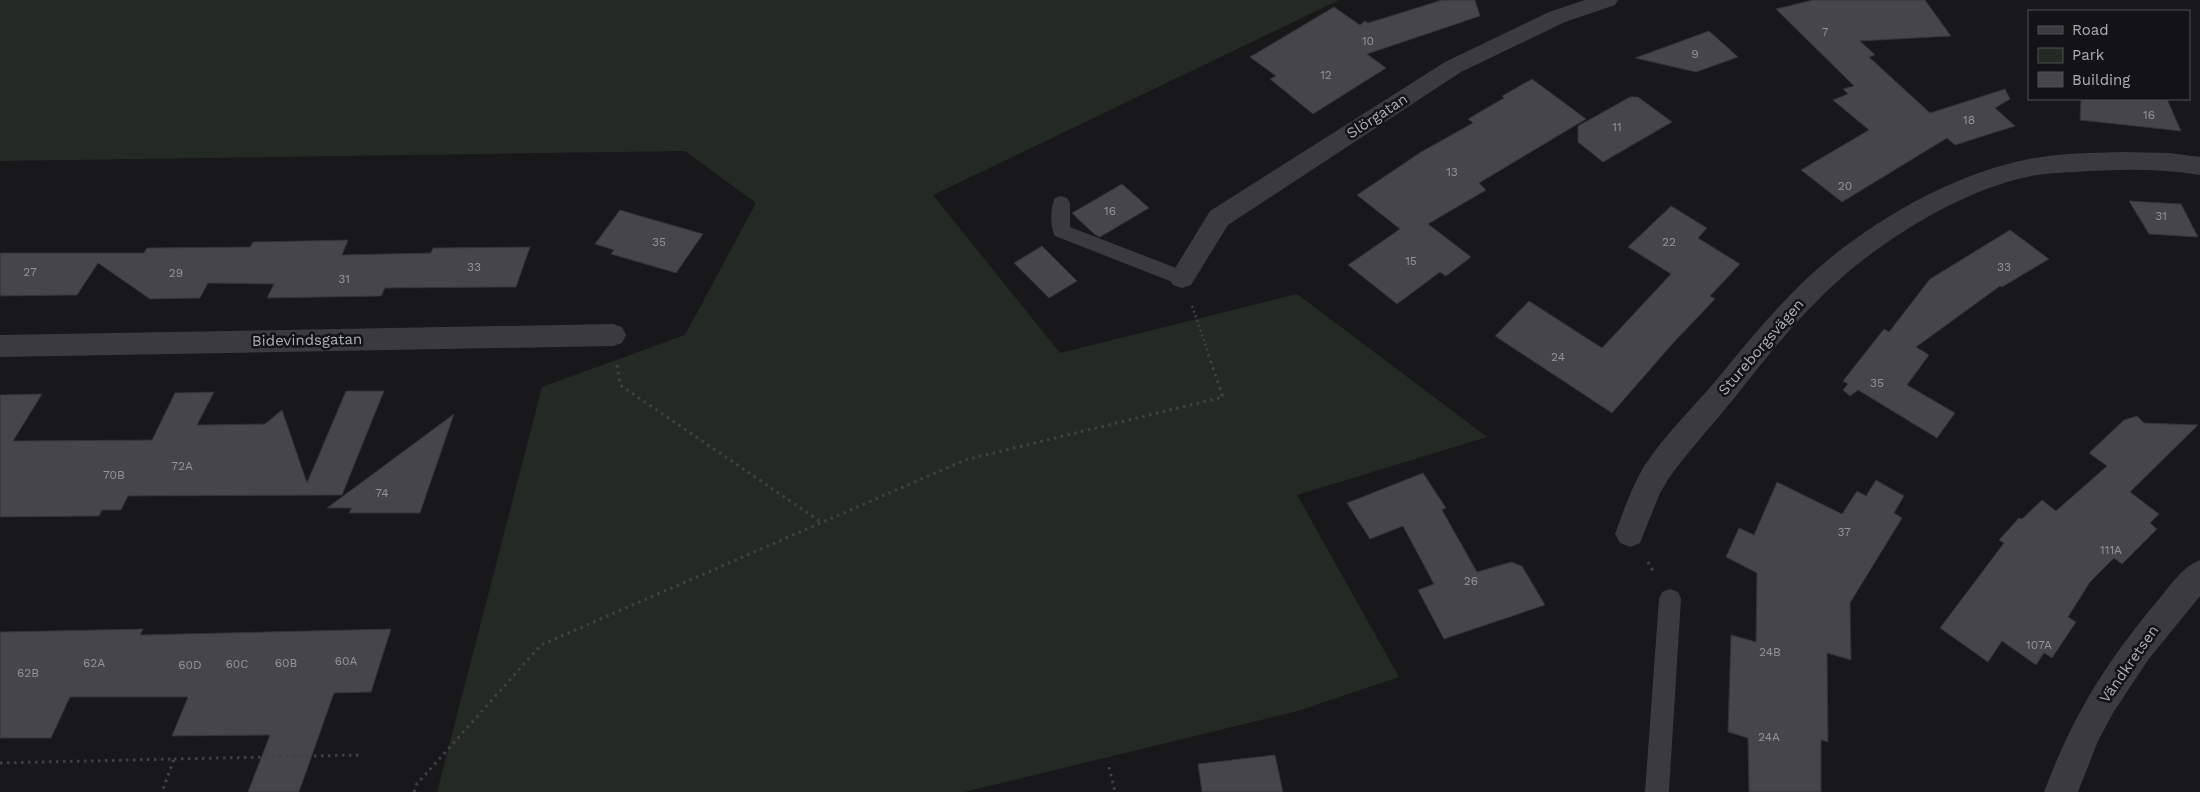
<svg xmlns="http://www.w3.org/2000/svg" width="2200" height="792" font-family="'Work Sans',sans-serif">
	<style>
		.green { fill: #232a24 }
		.building { fill: #46454a; stroke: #333236 }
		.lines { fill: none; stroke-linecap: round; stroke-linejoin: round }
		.path-far1 { stroke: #404146; stroke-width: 2.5; stroke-dasharray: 2 3; stroke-linecap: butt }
		.path { stroke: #404146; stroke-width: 3; stroke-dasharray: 2.5 4.5; stroke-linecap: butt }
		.lane { fill: #3a3a3f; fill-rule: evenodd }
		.street { fill: #3a3a3f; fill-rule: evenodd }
		.labels { text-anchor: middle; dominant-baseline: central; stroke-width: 5; stroke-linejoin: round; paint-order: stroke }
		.far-number-label { font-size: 11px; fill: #92949c }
		.number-label { font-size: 12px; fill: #92949c }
		.street-label { font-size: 15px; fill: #acafb8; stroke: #131315 }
	</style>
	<rect width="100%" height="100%" fill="#18181a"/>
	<path class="green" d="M0,0H1339L933,195L1060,353L1297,294L1487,437L1297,495L1399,677L1298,711L964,792H437L542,387L685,335L756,203L685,151L0,161Z"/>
	<path class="building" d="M1442,0H1475L1480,16L1367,54L1386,68L1313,114L1270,79L1276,76L1250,57L1334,7L1360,25L1365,21L1368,23Z
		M1813,0H1925L1951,36L1860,41L1875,55L1869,57L1930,113L2005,89L2010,99L1995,108L2015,126L1955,145L1947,138L1842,202L1801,170L1869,130L1833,100L1848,94L1843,89L1854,86L1776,9Z
		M1709,31L1738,57L1696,72L1635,58Z
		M1532,79L1586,119L1479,183L1486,190L1428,224L1471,257L1446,276L1440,272L1397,304L1348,265L1400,229L1357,195L1421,152L1473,123L1468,119L1504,98L1502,96Z
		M1630,97H1638L1672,122L1603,162L1578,142V126Z
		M2081,99H2167L2181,131L2080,120Z
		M1122,184L1149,208L1100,237L1094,234L1072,213Z
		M2129,201L2181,204L2198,237L2149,234Z
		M1671,206L1707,228L1698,238L1740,264L1710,296L1715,299L1674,342L1612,413L1495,336L1529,301L1602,348L1671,274L1628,247Z
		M620,210L640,216L703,234L676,273L611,254L614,250L595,244Z
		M2010,230L2049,259L2002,287L2000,286L1916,347L1929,355L1907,385L1955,413L1937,438L1858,390L1850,396L1843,390L1848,384L1843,381L1884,329L1889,332L1930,279Z
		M348,240L342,255L431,253L433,248L530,247L516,287L385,288L381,296L267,298L274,284L208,283L200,298L150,299L98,263L77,295L0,296V253H144L147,248L250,247L253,242Z
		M1042,246L1077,281L1049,298L1014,263Z
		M346,391H384L342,495L128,496L121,510H102L99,516L0,517V395L42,394L13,441L152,440L175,393L214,392L197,425L265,424L282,410L307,483Z
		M454,414L420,513H349L352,508H327Z
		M2137,416L2144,423L2198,425L2130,492L2159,514L2150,523L2157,529L2122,564L2114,558L2090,582L2068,617L2076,622L2052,658L2044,653L2036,665L2002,641L1988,662L1940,628L2004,543L1999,540L2019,518L2022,519L2042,500L2056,511L2107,466L2089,453L2124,420Z
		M1423,473L1446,508L1442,510L1477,572L1511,562L1522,566L1545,605L1444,639L1418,590L1434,584L1403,526L1370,539L1347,503Z
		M1876,480L1904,496L1894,513L1902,518L1850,603L1851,660L1827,653L1828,742L1821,740V792H1749L1748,738L1728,732L1731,635L1756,642L1757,573L1726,557L1739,528L1754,535L1777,482L1842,514L1857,491L1866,496Z
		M143,629L140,635L391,629L371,692L334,693L299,792H248L270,735L172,736L188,697H70L51,738H0V632Z
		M1275,755L1283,792H1202L1198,764Z"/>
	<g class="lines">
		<path class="path-far1" d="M1192,306L1208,352"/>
		<path class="path" d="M617,365L620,385L821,522
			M1648,562L1655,574
			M174,759L359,755
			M0,763L174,759L162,792
			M1109,767L1115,792
			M414,792L416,785L541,645L965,460L1223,397L1207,351"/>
		<path class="lane" d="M1061,196L1067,198L1070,203V227L1189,273L1191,278L1189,283L1182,285L1175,283L1055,236C1050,227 1050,207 1055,198Z
			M1670,589L1678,592L1681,599L1669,792H1645L1659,599L1662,592Z"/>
		<path class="street" d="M1585,0H1618L1615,5L1565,22L1461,72L1228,225L1191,285L1182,288L1173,285L1169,278L1210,211L1445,62L1549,12Z
			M2123,152L2169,153L2200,157V175C2158,168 2118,169 2076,172C2059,173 2043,173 2027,177C1956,192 1870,247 1820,298C1789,328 1763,362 1736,396C1714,423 1690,449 1669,478L1660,493L1640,543L1630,547L1620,543L1615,534C1623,512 1631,489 1643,468C1664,435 1693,408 1718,378C1745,345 1772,312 1803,282C1862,226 1948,175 2029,159C2059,153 2092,153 2123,152Z
			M613,324L622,327L626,335L622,343L613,346L0,357V335Z
			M2200,560V596L2148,660L2113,713L2098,741L2078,792H2044C2073,715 2106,662 2159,599C2171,585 2182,567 2200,560Z"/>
	</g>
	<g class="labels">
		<g class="far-number-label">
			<text x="1825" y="32">7</text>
		</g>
		<g class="number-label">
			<text x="1368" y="41">10</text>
			<text x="1695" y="54">9</text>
			<text x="1326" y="75">12</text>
			<text x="2149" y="115">16</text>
			<text x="1969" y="120">18</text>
			<text x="1617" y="127">11</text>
			<text x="1452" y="172">13</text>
			<text x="1845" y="186">20</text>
			<text x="1110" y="211">16</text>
			<text x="2161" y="216">31</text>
			<text x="659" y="242">35</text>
			<text x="1669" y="242">22</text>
			<text x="1411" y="261">15</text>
			<text x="474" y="267">33</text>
			<text x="2004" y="267">33</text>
			<text x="30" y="272">27</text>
			<text x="176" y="273">29</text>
			<text x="344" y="279">31</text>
			<text x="1558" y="357">24</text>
			<text x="1877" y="383">35</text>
			<text x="182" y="466">72A</text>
			<text x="114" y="475">70B</text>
			<text x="382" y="493">74</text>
			<text x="1844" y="532">37</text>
			<text x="2111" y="550">111A</text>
			<text x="1471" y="581">26</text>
			<text x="2039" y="645">107A</text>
			<text x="1770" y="652">24B</text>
			<text x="346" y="661">60A</text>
			<text x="94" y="663">62A</text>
			<text x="286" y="663">60B</text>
			<text x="237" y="664">60C</text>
			<text x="190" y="665">60D</text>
			<text x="28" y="673">62B</text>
			<text x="1769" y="737">24A</text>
		</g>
		<g class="street-label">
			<text transform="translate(1377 116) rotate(-33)">Slörgatan</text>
			<text transform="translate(307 340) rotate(-1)">Bidevindsgatan</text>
			<text transform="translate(1761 347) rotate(-49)">Stureborgsvägen</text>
			<text transform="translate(2129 664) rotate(-55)">Vändkretsen</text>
		</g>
	</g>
	<rect x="2028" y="10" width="162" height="90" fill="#131315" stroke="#505156"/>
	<rect x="2038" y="26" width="25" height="8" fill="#3a3a3f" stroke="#505156"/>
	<text x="2072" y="35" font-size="15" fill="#acafb8">Road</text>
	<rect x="2038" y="48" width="25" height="15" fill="#232a24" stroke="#505156"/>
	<text x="2072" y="60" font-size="15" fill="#acafb8">Park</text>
	<rect x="2038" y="72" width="25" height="15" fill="#46454a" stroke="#505156"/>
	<text x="2072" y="85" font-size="15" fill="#acafb8">Building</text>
</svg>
